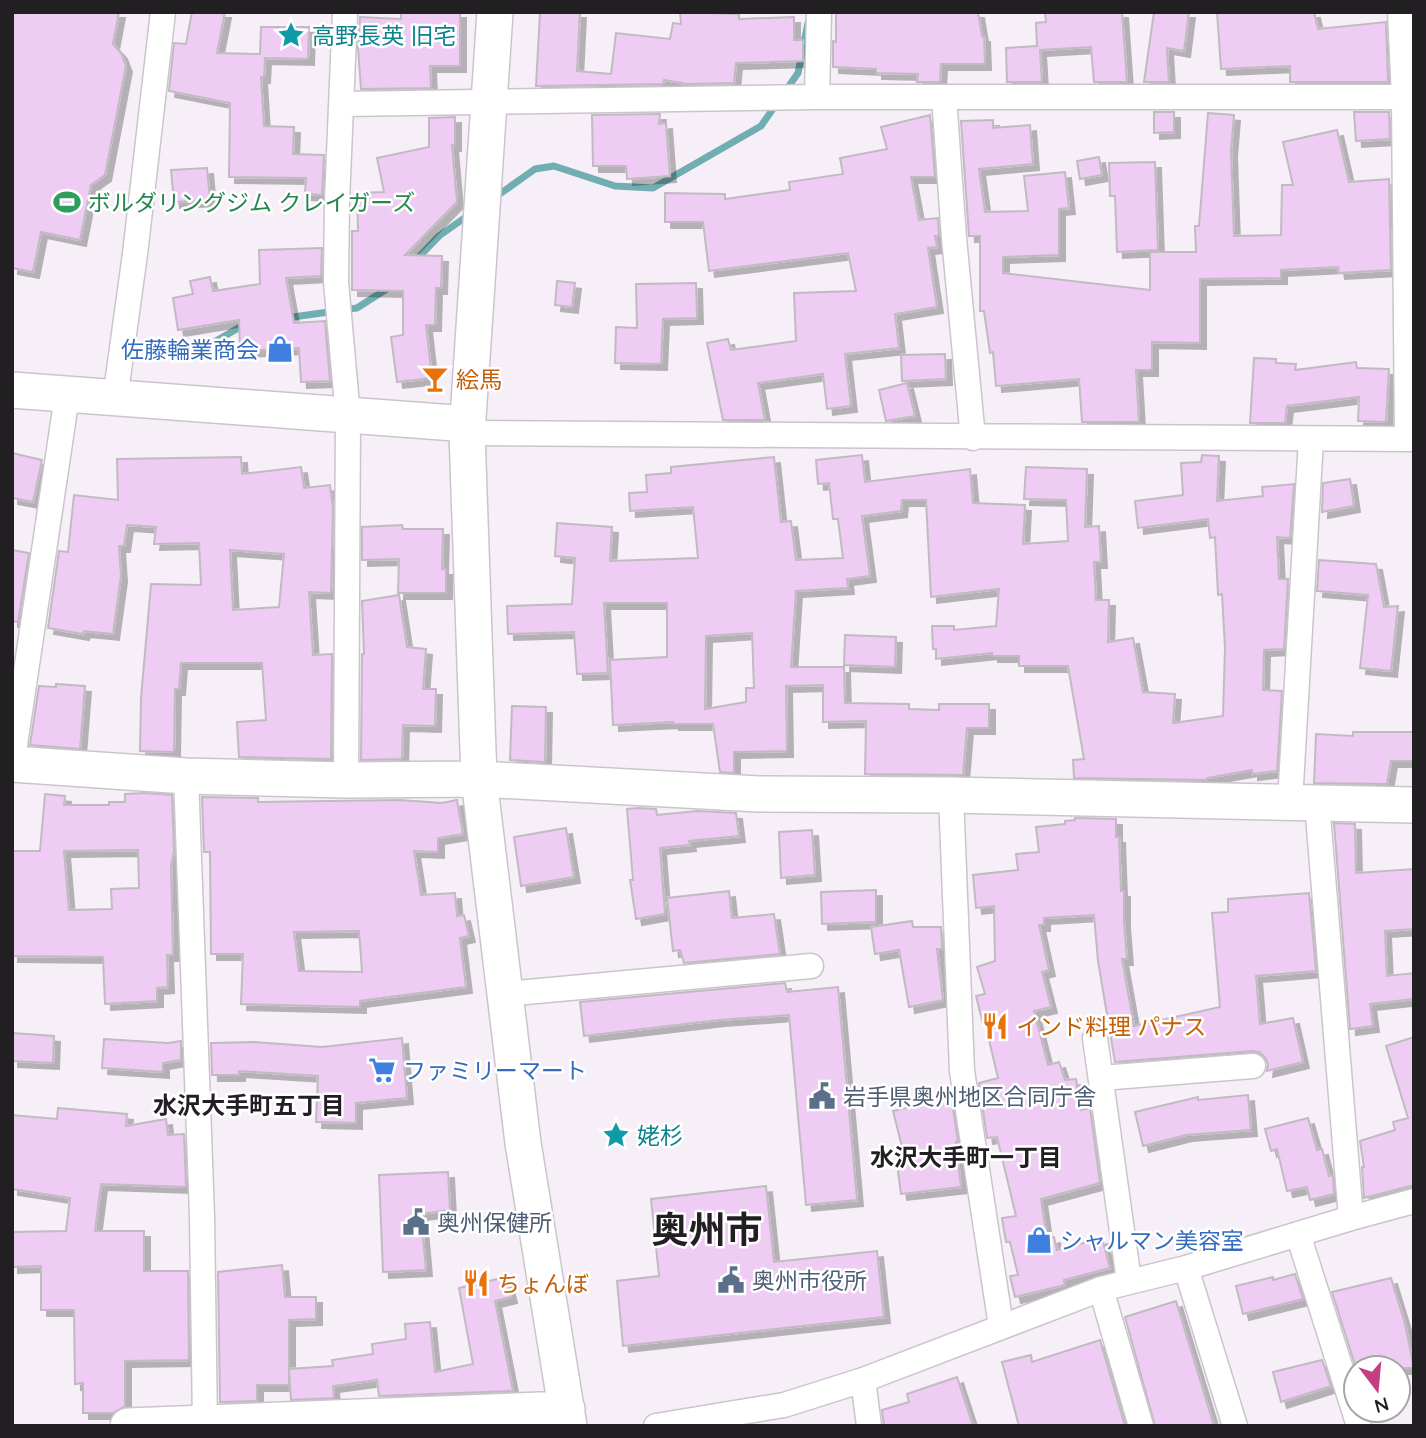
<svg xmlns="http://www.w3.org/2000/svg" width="1426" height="1438" font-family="Quicksand,'Noto Sans JP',sans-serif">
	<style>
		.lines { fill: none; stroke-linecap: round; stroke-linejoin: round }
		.stream { stroke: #70aeb2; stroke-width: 7 }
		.building { fill: #efccf3; stroke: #c2bac3; stroke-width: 2; fill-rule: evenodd; filter: url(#shadow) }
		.street-casing { stroke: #ccc4cd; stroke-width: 27 }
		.secondary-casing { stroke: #ccc4cd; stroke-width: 38 }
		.street { stroke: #fff; stroke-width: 24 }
		.secondary { stroke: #fff; stroke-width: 35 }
		.labels { text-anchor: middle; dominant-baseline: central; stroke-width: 5; stroke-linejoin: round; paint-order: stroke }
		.culture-label { font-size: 23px; fill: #0d838f; stroke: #fff; text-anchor: start }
		.leisure-label { font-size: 23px; fill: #27864d; stroke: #fff; text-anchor: start }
		.shop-label { font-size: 23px; fill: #366cbe; stroke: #fff; text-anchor: start }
		.food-label { font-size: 23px; fill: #c56008; stroke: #fff; text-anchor: start }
		.service-label { font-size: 23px; fill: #4e5e75; stroke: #fff; text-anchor: start }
		.neighbourhood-label { font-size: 24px; font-weight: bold; fill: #221f22; stroke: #fff }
		.town-label { font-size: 37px; font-weight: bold; fill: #221f22; stroke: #fff }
	</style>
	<defs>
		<filter id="shadow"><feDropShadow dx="6" dy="6" stdDeviation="0" flood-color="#0004"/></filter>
	</defs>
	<rect width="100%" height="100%" fill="#f7eff8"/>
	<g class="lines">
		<path class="stream" d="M784,93L798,73L808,23
			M494,198L535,169L554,166L615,186L653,188L761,126L777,103
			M415,261L439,236L470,214
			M286,318L357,308L393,285
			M190,356L247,323"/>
	</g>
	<path class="building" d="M12,12H119L113,44L121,53L126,66L105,175L91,185L80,240L41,232L33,272L12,268Z
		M192,12H225L217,53L260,54L261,27H309L308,59L265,58L264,77H261L264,126L294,127L293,154L324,155L322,195L305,194L306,178L229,177L230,103L169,91L174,43L186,44Z
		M401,12H460V66H430L431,88L361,89L358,48L360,17L401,19Z
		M540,12H580L577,71L611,74L616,33L670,39L673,23L681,24L680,12L739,14V19L794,17V40H803V61L736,63L734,83L687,84L664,80L663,84L536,86Z
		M836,12H978L982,36H984L985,64H941L940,82H917L918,74L876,73V69L833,67V41L836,42Z
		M1045,12H1122L1127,82H1094L1091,47L1040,50L1042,82H1007L1006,48L1037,46L1036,23L1046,22Z
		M1154,12H1189L1184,51L1167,48L1169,82H1144Z
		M1217,12H1314L1318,29L1386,22L1388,82H1290V66L1221,69Z
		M1154,112H1174V132L1154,133Z
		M1354,112H1389L1390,139L1356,141Z
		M1208,113L1234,115L1231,151L1234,236L1281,235L1282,185H1293L1283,142L1337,130L1349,182L1389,179L1391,270L1339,273L1338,267L1281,270V278L1200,279V343L1152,342V370H1136L1139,422H1082L1079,379L996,386L993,352L990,353L984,311H980V236H969L961,121L993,120V128L1030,125L1033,164L979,169L985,212L1028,211L1024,176L1065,172L1069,208L1059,209V255L1003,257V273L1150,290V252H1196L1195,226H1199Z
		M660,114L659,124L666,123L670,176L627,179L626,166H593L592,115Z
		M930,115L935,177H911L919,220L938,218L939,236H935L937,247L928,248L937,307L895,314L899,348L845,354L851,406L827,409L823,374L758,383L765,420H723L707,343L728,339L731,350L796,341L794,293L856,291L848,253L709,271L703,222H665V193L725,194V199L790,190L789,182L843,174L840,158L887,149L881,127Z
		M455,117V145H452L457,202L405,255L442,256L441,288H436L435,325H426L432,378L397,382L391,337L403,335V291L352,290V231H358L357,193L384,192L377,158L429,147V118Z
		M1099,157L1102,175L1080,179L1077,161Z
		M1155,162L1158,250L1117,252L1115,196H1110L1109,163Z
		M207,168L210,200L174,202L171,170Z
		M322,248L321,276L286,278L294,323L325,321L330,381L301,382L299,348L240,351L239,320L178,330L173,298L193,294L190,281L210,277L213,291L260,284L259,250Z
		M557,281L575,283L572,307L555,305Z
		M696,283L697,318L663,319L661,364L615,363L616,327L637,328L636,284Z
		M945,354L946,379L902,381L901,355Z
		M1254,358L1276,359V363L1296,364L1295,370L1356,362L1357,368L1389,369L1386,422L1358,421L1359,397L1287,406L1285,423H1250Z
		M907,383L915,416L886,421L879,390Z
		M12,453L42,460L33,502L12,498Z
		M862,455L865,482L970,469L973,503L1025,505L1023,544L1068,541L1066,500L1024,499L1026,467L1087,469L1085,527L1099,526L1101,562H1094L1096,600H1109L1108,642L1133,638L1143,692L1175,694L1173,723L1223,716L1225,648L1222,594L1218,595L1215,537L1210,538L1208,519L1138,528L1135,501L1183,495L1181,463L1201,462L1202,455L1219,456L1217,501L1263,496L1262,487L1294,484L1290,538L1277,537L1279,579H1288L1284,649L1264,650L1263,690L1282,691L1277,771L1252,774V770L1207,778V780L1074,778L1073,760L1084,759L1068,666H1019V656H992V653L936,659V649H933L932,626H954V630L996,626L999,589L931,597L926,500H902L901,511L862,516L870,576L847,579L848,588L796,591L791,667H844L845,703L909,704V709L939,710V704H989V728H967L963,775L865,774L866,721L823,722V685L786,686L787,751L734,752V773L720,772L713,724H673V722L613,725L610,660L667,657V603H604L608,673L577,674L574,632L508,634L507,606L572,604L575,558L555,556L557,523L612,527L610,561L698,558L693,507L630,511L629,493L647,492L646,475L671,473V467L774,457L781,522L791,521L796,560L843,558L838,519H833L829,483L818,484L816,460ZM752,633L754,688H746V702L705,709L706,636Z
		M241,457L242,474L301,467L304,488L330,485L333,508L331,593L309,592L313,655L332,654L331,759L239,757L237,722L266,720L262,663H181L179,689H175L174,752L140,751L141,698L151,584L201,585L199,543L154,544L156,527L127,525L124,546H119L121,576L113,634L84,631L83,634L48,628L59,551L68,552L74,495L118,500L117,459ZM230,550L284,554L279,607L233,610Z
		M1350,479L1354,506L1322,512L1323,483Z
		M402,525L403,529H443L442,569H446V593H398L399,559L362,560V527Z
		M12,550L29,553L18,622L12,621Z
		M1319,560L1376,564L1384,607L1398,606L1391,671L1360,668L1368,595L1317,591Z
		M399,595L407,647L426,649L423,689H436L435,726L403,725L402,759L361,760L362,654H364L362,601Z
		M845,635L896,637L895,667L844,665Z
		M56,684L85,686L80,749L30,745L39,686L56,687Z
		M512,706L546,707L545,762L510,760Z
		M1353,732H1414V761H1391L1387,784L1314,783L1316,734L1353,736Z
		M146,793L172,795L174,852L171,865L173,955H167L168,987L157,988V1001L105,1004L103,957L12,956V851H40L45,794L65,796L64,805H109V802H125V794ZM138,850L139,888L111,889L112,909L69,910L64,851Z
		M202,797L258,798V802L400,800L442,803L457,800L463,834L438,838V852L414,851L421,895L455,893L457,916L464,915L469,936L460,938L466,987L360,1001V1007L241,1004L243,954H211L210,852H204ZM359,931L362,972L299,971L294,932Z
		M638,808L656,809L657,815L697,811L736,813L739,836L689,841L690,845L660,848L665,914L636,919L630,880H633L627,809Z
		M1075,818L1116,819V837H1119L1121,891H1124V922L1127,959H1122L1134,1026L1220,1007L1212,913L1228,912V899L1309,893L1316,971L1256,976L1260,1024L1293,1018L1303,1062L1267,1071L1268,1064L1265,1057L1259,1052L1252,1051L1115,1062L1098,961L1094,915L1044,918V925H1039L1049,970L1042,972L1051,1007L1034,1011L1048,1065L1059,1062L1065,1080L1076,1079L1081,1110L1090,1108L1100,1183L1041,1199L1047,1239L1054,1237L1057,1250L1102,1238L1110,1268L1064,1280L1065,1285L1015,1297L1010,1276L1018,1275L1010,1242H1006L1002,1218L1016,1216L997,1137L987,1138L979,1083L998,1078L985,1023L983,1024L976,996L985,994L977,967L995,961L994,906L976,908L973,875L1018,870L1016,854L1039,852L1036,827L1065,824V821L1075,820Z
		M1334,823L1355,824L1356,873L1414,869V929L1385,931L1387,976L1414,973V999L1370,1004L1373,1026L1350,1029Z
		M566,828L574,877L521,886L514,837Z
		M812,830L815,875L781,878L779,832Z
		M876,890V922L822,924L821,892Z
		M729,891L732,918L774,914L780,954L684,963L680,950L673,951L667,898Z
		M912,921L913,927H941L942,949H937L943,1000L909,1007L899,950L875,954L871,927Z
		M785,983L787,992L838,987L857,1200L806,1205L789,1015L719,1020L584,1036L580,1002Z
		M12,1033L54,1036L53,1063L12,1061Z
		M1414,1037V1185L1364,1198L1362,1167H1364L1360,1141L1395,1130L1393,1122L1408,1118L1386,1046Z
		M402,1038L407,1098L356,1103V1123L316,1122L318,1076L239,1071V1075H212L211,1043L254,1042L322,1047Z
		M104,1039L168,1043L181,1041V1060L163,1063V1072L102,1068Z
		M951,1095L958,1142H956L961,1187L901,1194L897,1164L906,1163L893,1111L932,1102V1098Z
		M1248,1095L1251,1130L1186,1135L1143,1146L1135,1112L1198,1097V1100Z
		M58,1108L127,1114L126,1126L166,1119L168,1135L184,1134L186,1187L101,1184L95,1231H144V1271H188L189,1360L125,1361V1406L113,1413H83V1383L75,1384L74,1310H41V1266L12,1267V1232L66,1231L70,1198L12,1189V1115L57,1119Z
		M1308,1118L1317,1150L1322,1149L1329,1176L1333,1175L1334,1194L1310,1200L1307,1187L1287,1191L1277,1149L1271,1151L1265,1129Z
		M448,1172L450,1210L421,1214L426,1270L383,1272L379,1175Z
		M766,1186L774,1262L877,1251L884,1317L623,1346L617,1281L659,1276L651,1199Z
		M282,1265L285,1297H316V1319L289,1320V1385H257V1401L220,1402L218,1272Z
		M1295,1274L1303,1299L1243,1314L1236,1286L1273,1277V1280Z
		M506,1277L511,1297L495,1301L513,1391L379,1396L377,1380L333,1386L334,1398L291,1400L289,1369L333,1366L332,1360L373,1354L372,1344L406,1339L405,1324L430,1322L435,1372L473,1364L459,1288Z
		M1391,1278L1405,1324L1414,1368H1356L1332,1292Z
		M1176,1301L1214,1426H1155L1125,1317Z
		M1100,1340L1125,1426H1019L1002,1362L1031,1355L1032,1362Z
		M1322,1360L1331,1386L1281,1402L1273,1372Z
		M957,1377L973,1426H884L882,1410L909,1402L907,1394Z"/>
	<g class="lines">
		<defs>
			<path id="street" d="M345,12L337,201L336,282L348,416L346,780
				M1400,12L1404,97L1407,439
				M817,97H1414
				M944,97L954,238L973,438
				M343,104L817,97L819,12
				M115,399L135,254L163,12
				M467,433L1414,439
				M12,765L67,396
				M186,776L202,1216L205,1426
				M951,795L962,1071L1001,1326
				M1290,802L1311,439
				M1317,803L1351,1218
				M505,994L811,966
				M1095,1038L1129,1281
				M1101,1078L1253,1066
				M1298,1234L1359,1426
				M1186,1268L1235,1426
				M1101,1289L1141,1426
				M863,1380L869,1426
				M656,1426L784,1405L863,1380L1101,1289L1186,1268L1351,1218L1414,1201"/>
			<path id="secondary" d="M495,12L467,433L479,779L523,1143L569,1426
				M12,390L468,424
				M12,764L186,776L346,780L479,779L759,794L951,795L1414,805
				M128,1426L567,1409"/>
		</defs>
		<use href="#street" class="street-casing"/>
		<use href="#secondary" class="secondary-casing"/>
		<use href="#street" class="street"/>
		<use href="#secondary" class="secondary"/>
	</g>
	<defs>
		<symbol id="sight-bare" viewBox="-9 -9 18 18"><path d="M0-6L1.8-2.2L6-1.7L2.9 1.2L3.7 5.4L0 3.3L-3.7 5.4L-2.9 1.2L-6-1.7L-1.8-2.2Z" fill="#0f9aa8" stroke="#fff" stroke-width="2.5" paint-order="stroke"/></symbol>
		<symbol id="stadium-bare" viewBox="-9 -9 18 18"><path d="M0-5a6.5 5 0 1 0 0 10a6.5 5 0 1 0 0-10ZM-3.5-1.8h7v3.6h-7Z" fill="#2e9e5b" stroke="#fff" stroke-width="2.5" paint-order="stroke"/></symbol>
		<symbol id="shop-bare" viewBox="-9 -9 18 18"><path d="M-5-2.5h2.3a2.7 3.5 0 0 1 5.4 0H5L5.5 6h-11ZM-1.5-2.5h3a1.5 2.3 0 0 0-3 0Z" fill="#3f7fe0" stroke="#fff" stroke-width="2.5" paint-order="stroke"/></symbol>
		<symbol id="bar-bare" viewBox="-9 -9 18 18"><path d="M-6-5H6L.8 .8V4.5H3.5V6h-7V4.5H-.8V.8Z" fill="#e8710a" stroke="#fff" stroke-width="2.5" paint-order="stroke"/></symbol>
		<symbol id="restaurant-bare" viewBox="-9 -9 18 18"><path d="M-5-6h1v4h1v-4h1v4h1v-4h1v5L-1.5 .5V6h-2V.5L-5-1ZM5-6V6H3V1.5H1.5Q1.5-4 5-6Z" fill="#e8710a" stroke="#fff" stroke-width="2.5" paint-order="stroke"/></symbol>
		<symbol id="supermarket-bare" viewBox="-9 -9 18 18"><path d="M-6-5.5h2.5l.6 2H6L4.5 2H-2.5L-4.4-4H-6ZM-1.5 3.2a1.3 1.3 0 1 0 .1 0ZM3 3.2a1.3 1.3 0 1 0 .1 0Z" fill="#3f7fe0" stroke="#fff" stroke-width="2.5" paint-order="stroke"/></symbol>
		<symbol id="civic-bare" viewBox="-9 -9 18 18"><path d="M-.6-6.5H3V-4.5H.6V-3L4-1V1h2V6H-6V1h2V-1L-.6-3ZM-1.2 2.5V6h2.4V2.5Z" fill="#5c6f8a" stroke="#fff" stroke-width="2.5" paint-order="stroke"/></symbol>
	</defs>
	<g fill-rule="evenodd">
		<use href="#sight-bare" x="272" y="16" width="38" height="38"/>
		<use href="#stadium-bare" x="48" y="183" width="38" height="38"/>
		<use href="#shop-bare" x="261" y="330" width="38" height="38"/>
		<use href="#bar-bare" x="416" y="360" width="38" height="38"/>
		<use href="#restaurant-bare" x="976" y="1007" width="38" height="38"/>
		<use href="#supermarket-bare" x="363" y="1051" width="38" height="38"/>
		<use href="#civic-bare" x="803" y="1077" width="38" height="38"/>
		<use href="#sight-bare" x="597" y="1116" width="38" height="38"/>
		<use href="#civic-bare" x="397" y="1203" width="38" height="38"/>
		<use href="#shop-bare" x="1020" y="1221" width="38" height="38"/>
		<use href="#civic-bare" x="712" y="1261" width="38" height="38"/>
		<use href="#restaurant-bare" x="457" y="1264" width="38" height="38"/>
	</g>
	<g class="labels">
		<g class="culture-label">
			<text x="312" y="35">高野長英 旧宅</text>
			<text x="637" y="1135">姥杉</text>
		</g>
		<g class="leisure-label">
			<text x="88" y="202">ボルダリングジム クレイガーズ</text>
		</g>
		<g class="shop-label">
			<text x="259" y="349" text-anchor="end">佐藤輪業商会</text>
			<text x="403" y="1070">ファミリーマート</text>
			<text x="1060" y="1240">シャルマン美容室</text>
		</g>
		<g class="food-label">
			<text x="456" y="379">絵馬</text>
			<text x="1016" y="1026">インド料理 パナス</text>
			<text x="497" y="1283">ちょんぼ</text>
		</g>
		<g class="service-label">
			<text x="843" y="1096">岩手県奥州地区合同庁舎</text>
			<text x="437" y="1222">奥州保健所</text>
			<text x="752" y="1280">奥州市役所</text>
		</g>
		<g class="neighbourhood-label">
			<text x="249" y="1105">水沢大手町五丁目</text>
			<text x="966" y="1157">水沢大手町一丁目</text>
		</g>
		<g class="town-label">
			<text x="707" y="1229">奥州市</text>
		</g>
	</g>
	<rect width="1426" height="1438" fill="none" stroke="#221f22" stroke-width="28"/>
	<g transform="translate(1377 1389) rotate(164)"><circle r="33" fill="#ffffff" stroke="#a7a5a7" stroke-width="2"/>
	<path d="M0-5L12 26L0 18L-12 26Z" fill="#c33f82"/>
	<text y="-10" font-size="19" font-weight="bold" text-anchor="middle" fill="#221f22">N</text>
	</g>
</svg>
